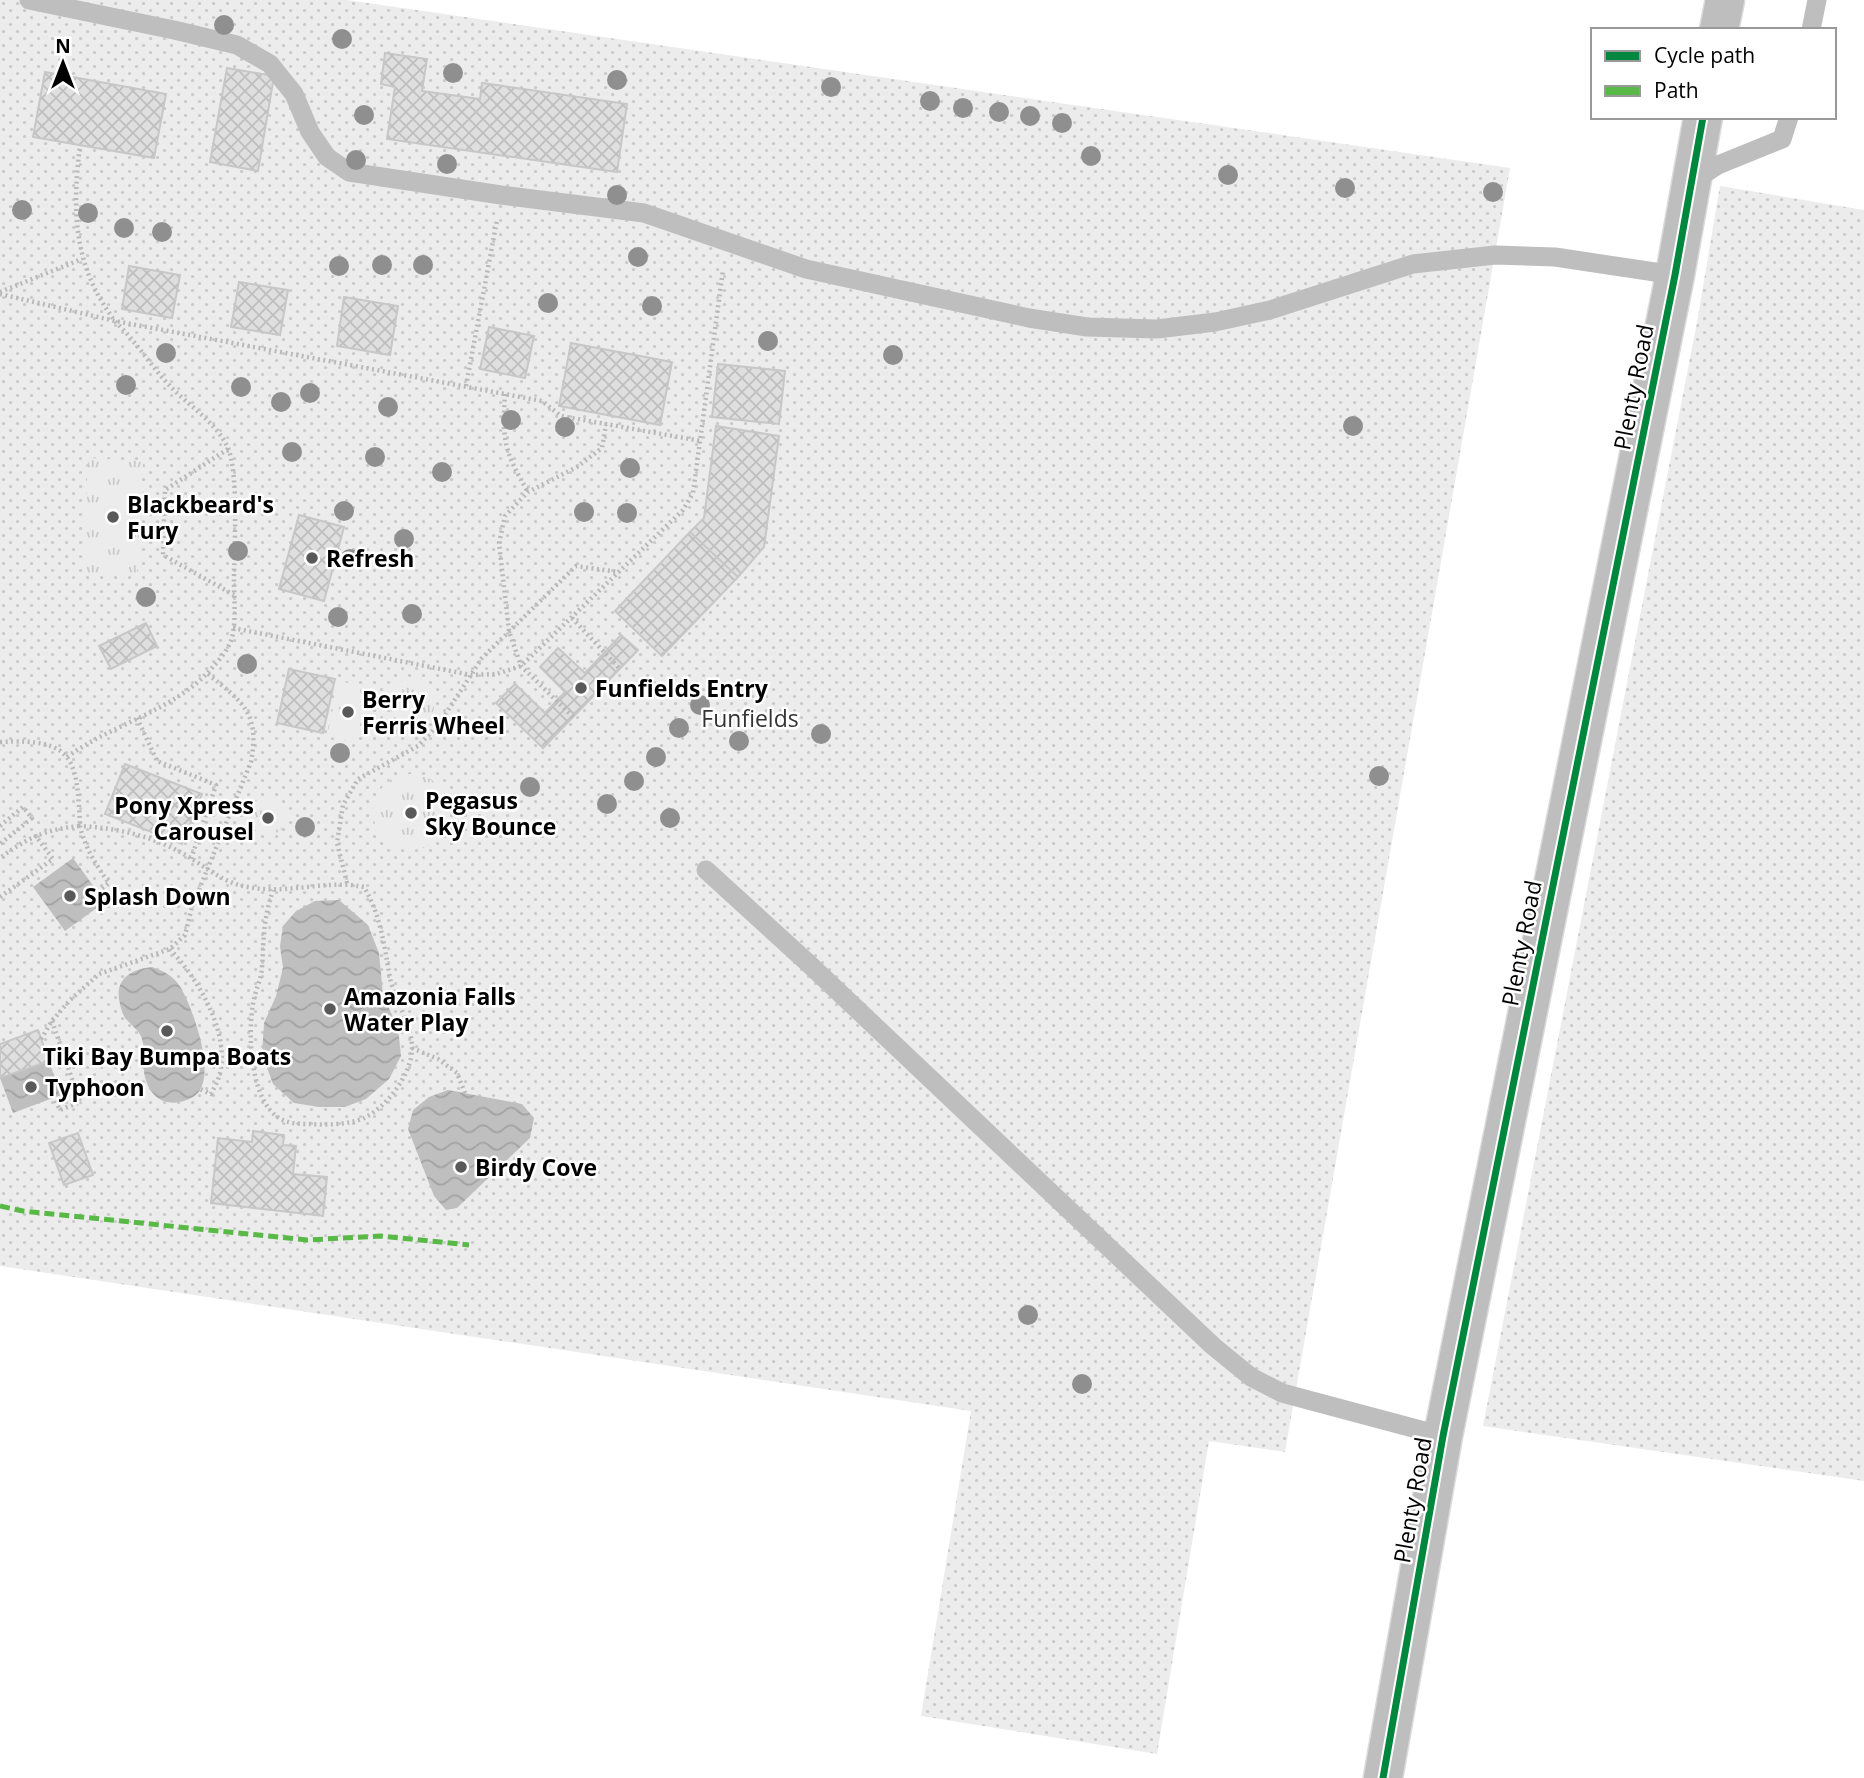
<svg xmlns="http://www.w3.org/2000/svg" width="1864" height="1778" font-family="'Open Sans',sans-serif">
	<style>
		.grass { fill: url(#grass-dots) }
		.park { fill: url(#park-tufts) }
		.water { fill: url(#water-waves) }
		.building { fill: url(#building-cross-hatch); stroke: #c7c7c7; stroke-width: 2 }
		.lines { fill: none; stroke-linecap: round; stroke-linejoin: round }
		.primary-casing { stroke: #dbdbdb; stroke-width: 41 }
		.path { stroke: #b9b9b9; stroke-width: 4.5; stroke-dasharray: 2 3.5; stroke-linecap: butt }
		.service { stroke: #bebebe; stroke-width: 19 }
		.primary { stroke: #bebebe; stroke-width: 38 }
		.quiet { stroke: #58b947; stroke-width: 5; stroke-dasharray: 10 5; stroke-linecap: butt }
		.cycleway-casing { stroke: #fff; stroke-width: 11 }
		.cycleway { stroke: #00873e; stroke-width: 7 }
		.tree { fill: #8f8f8f }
		.poi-dot { fill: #595959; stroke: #fff; stroke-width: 2.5 }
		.labels { text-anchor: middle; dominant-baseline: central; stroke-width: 5; stroke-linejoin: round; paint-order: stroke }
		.street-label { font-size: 23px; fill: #000; stroke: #fff }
		.poi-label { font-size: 23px; font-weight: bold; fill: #000; stroke: #fff; text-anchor: start }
		.park-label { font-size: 23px; fill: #333; stroke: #fff }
	</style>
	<defs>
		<pattern id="grass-dots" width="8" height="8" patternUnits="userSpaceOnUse" patternTransform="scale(1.75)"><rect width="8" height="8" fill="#ececec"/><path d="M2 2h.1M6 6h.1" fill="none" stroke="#c9c9c9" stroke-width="1.8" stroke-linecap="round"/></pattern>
		<pattern id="park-tufts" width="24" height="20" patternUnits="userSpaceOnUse" patternTransform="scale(1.75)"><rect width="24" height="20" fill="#ececec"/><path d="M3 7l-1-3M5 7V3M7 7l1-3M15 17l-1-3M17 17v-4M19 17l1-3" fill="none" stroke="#c9c9c9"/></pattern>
		<pattern id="water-waves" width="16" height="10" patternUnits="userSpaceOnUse" patternTransform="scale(1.75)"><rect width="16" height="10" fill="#bfbfbf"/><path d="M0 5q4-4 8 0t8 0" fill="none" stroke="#a2a2a2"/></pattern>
		<pattern id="building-cross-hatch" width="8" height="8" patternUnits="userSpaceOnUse" patternTransform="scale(1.75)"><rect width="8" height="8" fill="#dfdfdf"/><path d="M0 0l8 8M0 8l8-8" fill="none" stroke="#bebebe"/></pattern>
	</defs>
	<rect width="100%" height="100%" fill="#fff"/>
	<path class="grass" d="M0,0H347L1510,168L1285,1452L1209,1441L1157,1754L921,1716L971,1411L0,1266Z
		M1720,186L1864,210V1481L1483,1426L1697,322Z"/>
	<path class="park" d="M88,458L143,461L137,575L83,573Z
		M389 702a23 23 0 1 1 46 0a23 23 0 1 1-46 0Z
		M340,681L370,689L355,743L326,736Z
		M373 812a38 38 0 1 1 76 0a38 38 0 1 1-76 0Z
		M249 816a19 19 0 1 1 38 0a19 19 0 1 1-38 0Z"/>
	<path class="water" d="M73,858L105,902L65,931L33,887Z
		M339,900L368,925L379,953L383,995L398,1028L401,1056L389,1079L366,1099L345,1107H319L294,1103L273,1084L262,1054L264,1023L276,996L283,968L280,946L283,926L296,911L315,901Z
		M152,967C164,971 174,976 181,988C193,1009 220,1082 193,1097C172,1109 151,1102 145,1077C142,1065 146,1052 142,1039C140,1031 132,1026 126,1019C122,1014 120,1005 119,999C116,978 132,969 152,967Z
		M49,1061L61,1095L13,1113L0,1078Z
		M448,1090L522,1104L534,1118L530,1138L457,1208L446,1210L434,1196L408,1129L413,1110L429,1097Z"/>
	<path class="building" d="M385,53L427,59L422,91L480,99L482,83L627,104L617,172L387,139L395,87L381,84Z
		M227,68L274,76L258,171L210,162Z
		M45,72L166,94L154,158L33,137Z
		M129,266L180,275L172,318L122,309Z
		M239,282L288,290L280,335L231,327Z
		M344,297L398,306L390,355L337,346Z
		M489,327L534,336L525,378L480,369Z
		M571,343L672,362L660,425L559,406Z
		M718,364L785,371L779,424L712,417Z
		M716,426L779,436L764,547L738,577L690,532L704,518Z
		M299,515L344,527L324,601L279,589Z
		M690,532L738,577L662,656L615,611Z
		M146,623L157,646L111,669L99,646Z
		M621,635L638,650L543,748L496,703L515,684L545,713L565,692L540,667L558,648L585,673Z
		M289,669L335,679L323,733L277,723Z
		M125,764L202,794L182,844L105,814Z
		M38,1030L49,1061L0,1078V1044Z
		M253,1131L284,1135L283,1145L296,1146L293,1174L327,1177L323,1216L211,1203L218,1138L252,1142Z
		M78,1133L93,1175L64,1185L49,1143Z"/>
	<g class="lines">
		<defs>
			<path id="primary" d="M1719,30L1725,0
				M1383,1778L1443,1436L1675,275L1703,117"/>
		</defs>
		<use href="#primary" class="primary-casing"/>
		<path class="path" d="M0,292L82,259
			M0,294L115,321L542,401L561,416L701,441
			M466,386L497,220
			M505,394C502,440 504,451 528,492
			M228,449L165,490L163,555L234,595
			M572,618L620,669
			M233,628L471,675L497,674L521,666L683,510L693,493L723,270
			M573,717L521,666L509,631L499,543L505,516L528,492L577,467L602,448L606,425
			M137,718L157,761L216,785L191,859
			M0,742C75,738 77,759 80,826C46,829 27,838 0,858
			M67,757C112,724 174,711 211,669C220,659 231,647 233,633C236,616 234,597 234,580C234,548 239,475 228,448C217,423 189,406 170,386C157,373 146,356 133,341C128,334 121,328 115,321C73,266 72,211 80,145
			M0,826L23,807L32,818L0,844
			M347,883L337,843L343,805L358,779L418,746L439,724L482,658L576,566L619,572
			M98,892L109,883C96,865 85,848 80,826C116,828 149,835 182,853C204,865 222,883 248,887C287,895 326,879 364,887C381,916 384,945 390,978C395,1001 412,1024 412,1048C412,1075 385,1109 362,1119C345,1125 326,1125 309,1124C295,1124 281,1123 271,1111C250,1088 248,1032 253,1004C255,991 261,980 262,968C264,936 263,921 273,890
			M0,897L53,859L35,835
			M170,949C197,978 227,1027 221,1068C220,1077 215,1086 211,1094L200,1089
			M52,1021L80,1102L60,1110L54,1098
			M41,1039L52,1021L70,1000L99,974L170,949L185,935L192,907L251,762C260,712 243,703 207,673
			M412,1048L438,1059L457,1073L465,1093"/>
		<path class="service" d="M29,0L174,30L237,45L270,64L294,94L310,132L327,157L349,172L501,195L644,213L806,269L1029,318L1087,327L1157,329L1215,322L1270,310L1413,264L1495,255L1555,257L1675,275
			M1811,30L1817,0
			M1693,181L1718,165L1782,139L1789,117
			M706,870L808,963L1213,1346L1251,1377L1282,1393L1443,1436"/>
		<use href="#primary" class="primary"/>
		<path class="quiet" d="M0,1206L23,1211L307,1240L381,1236L469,1245"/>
		<defs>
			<path id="cycleway" d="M1383,1778L1443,1436L1675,275L1703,117"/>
		</defs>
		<use href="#cycleway" class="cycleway-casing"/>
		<use href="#cycleway" class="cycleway"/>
	</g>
	<g class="tree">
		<circle cx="224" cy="25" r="10"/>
		<circle cx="342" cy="39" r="10"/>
		<circle cx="453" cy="73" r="10"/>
		<circle cx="617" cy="80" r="10"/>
		<circle cx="831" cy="87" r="10"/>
		<circle cx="930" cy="101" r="10"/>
		<circle cx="963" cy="108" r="10"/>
		<circle cx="999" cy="112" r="10"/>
		<circle cx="364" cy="115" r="10"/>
		<circle cx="1030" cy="116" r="10"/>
		<circle cx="1062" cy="123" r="10"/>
		<circle cx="1091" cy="156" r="10"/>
		<circle cx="356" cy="160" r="10"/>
		<circle cx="447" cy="164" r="10"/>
		<circle cx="1228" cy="175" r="10"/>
		<circle cx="1345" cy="188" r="10"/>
		<circle cx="1493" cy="192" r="10"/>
		<circle cx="617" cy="195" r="10"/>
		<circle cx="22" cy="210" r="10"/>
		<circle cx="88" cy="213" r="10"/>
		<circle cx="124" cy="228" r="10"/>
		<circle cx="162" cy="232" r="10"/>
		<circle cx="638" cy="257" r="10"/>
		<circle cx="382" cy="265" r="10"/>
		<circle cx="423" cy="265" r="10"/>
		<circle cx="339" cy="266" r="10"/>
		<circle cx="548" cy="303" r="10"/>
		<circle cx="652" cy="306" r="10"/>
		<circle cx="768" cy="341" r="10"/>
		<circle cx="166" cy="353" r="10"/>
		<circle cx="893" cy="355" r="10"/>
		<circle cx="126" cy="385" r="10"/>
		<circle cx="241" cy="387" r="10"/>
		<circle cx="310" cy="393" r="10"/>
		<circle cx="281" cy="402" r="10"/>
		<circle cx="388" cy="407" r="10"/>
		<circle cx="511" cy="420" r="10"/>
		<circle cx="1353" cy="426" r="10"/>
		<circle cx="565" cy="427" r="10"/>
		<circle cx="292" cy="452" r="10"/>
		<circle cx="375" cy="457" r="10"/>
		<circle cx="630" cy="468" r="10"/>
		<circle cx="442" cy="472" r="10"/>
		<circle cx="344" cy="511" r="10"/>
		<circle cx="584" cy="512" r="10"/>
		<circle cx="627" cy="513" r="10"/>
		<circle cx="404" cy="539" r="10"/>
		<circle cx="238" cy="551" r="10"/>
		<circle cx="350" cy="559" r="10"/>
		<circle cx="146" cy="597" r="10"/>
		<circle cx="412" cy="614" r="10"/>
		<circle cx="338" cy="617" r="10"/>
		<circle cx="247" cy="664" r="10"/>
		<circle cx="700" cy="705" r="10"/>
		<circle cx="679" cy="728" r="10"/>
		<circle cx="821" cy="734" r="10"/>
		<circle cx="739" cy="741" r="10"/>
		<circle cx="340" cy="753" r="10"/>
		<circle cx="656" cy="757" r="10"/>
		<circle cx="1379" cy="776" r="10"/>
		<circle cx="634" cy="781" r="10"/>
		<circle cx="530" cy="787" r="10"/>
		<circle cx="607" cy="804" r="10"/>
		<circle cx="670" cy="818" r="10"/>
		<circle cx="305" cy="827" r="10"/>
		<circle cx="1028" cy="1315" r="10"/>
		<circle cx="1082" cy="1384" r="10"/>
	</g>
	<g class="poi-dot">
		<circle cx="113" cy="517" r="7"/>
		<circle cx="312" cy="558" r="7"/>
		<circle cx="581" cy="688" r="7"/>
		<circle cx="348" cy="712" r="7"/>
		<circle cx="411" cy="813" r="7"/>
		<circle cx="268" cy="818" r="7"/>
		<circle cx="70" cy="896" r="7"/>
		<circle cx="330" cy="1009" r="7"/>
		<circle cx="167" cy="1031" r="7"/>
		<circle cx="31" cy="1087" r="7"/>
		<circle cx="461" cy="1167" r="7"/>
	</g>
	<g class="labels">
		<g class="street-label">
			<text transform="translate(1633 387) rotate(-79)">Plenty Road</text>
			<text transform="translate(1521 943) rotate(-79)">Plenty Road</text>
			<text transform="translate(1412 1500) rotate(-80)">Plenty Road</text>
		</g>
		<g class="poi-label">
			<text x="127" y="504">Blackbeard's<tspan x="127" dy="26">Fury</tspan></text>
			<text x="326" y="558">Refresh</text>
			<text x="595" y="688">Funfields Entry</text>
			<text x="362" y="699">Berry<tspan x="362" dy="26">Ferris Wheel</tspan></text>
			<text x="425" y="800">Pegasus<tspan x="425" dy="26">Sky Bounce</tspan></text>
			<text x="254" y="805" text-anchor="end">Pony Xpress<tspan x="254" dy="26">Carousel</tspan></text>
			<text x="84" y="896">Splash Down</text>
			<text x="344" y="996">Amazonia Falls<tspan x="344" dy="26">Water Play</tspan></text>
			<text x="167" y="1056" text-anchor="middle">Tiki Bay Bumpa Boats</text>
			<text x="45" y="1087">Typhoon</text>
			<text x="475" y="1167">Birdy Cove</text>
		</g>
		<g class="park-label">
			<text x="750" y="718">Funfields</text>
		</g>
	</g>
	<rect x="1591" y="28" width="245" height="91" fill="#ffffff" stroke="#999999" stroke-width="2"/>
	<rect x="1605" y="51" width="35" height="10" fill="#00873e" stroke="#999999" stroke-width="2"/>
	<text x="1654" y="63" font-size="21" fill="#000000">Cycle path</text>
	<rect x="1605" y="86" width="35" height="10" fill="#58b947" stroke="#999999" stroke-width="2"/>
	<text x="1654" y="98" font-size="21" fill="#000000">Path</text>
	<g transform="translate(63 63)" stroke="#ffffff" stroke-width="5" paint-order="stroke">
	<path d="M0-5L12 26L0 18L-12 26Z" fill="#000000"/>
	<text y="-10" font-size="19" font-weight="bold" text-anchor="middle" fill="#000000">N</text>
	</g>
</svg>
